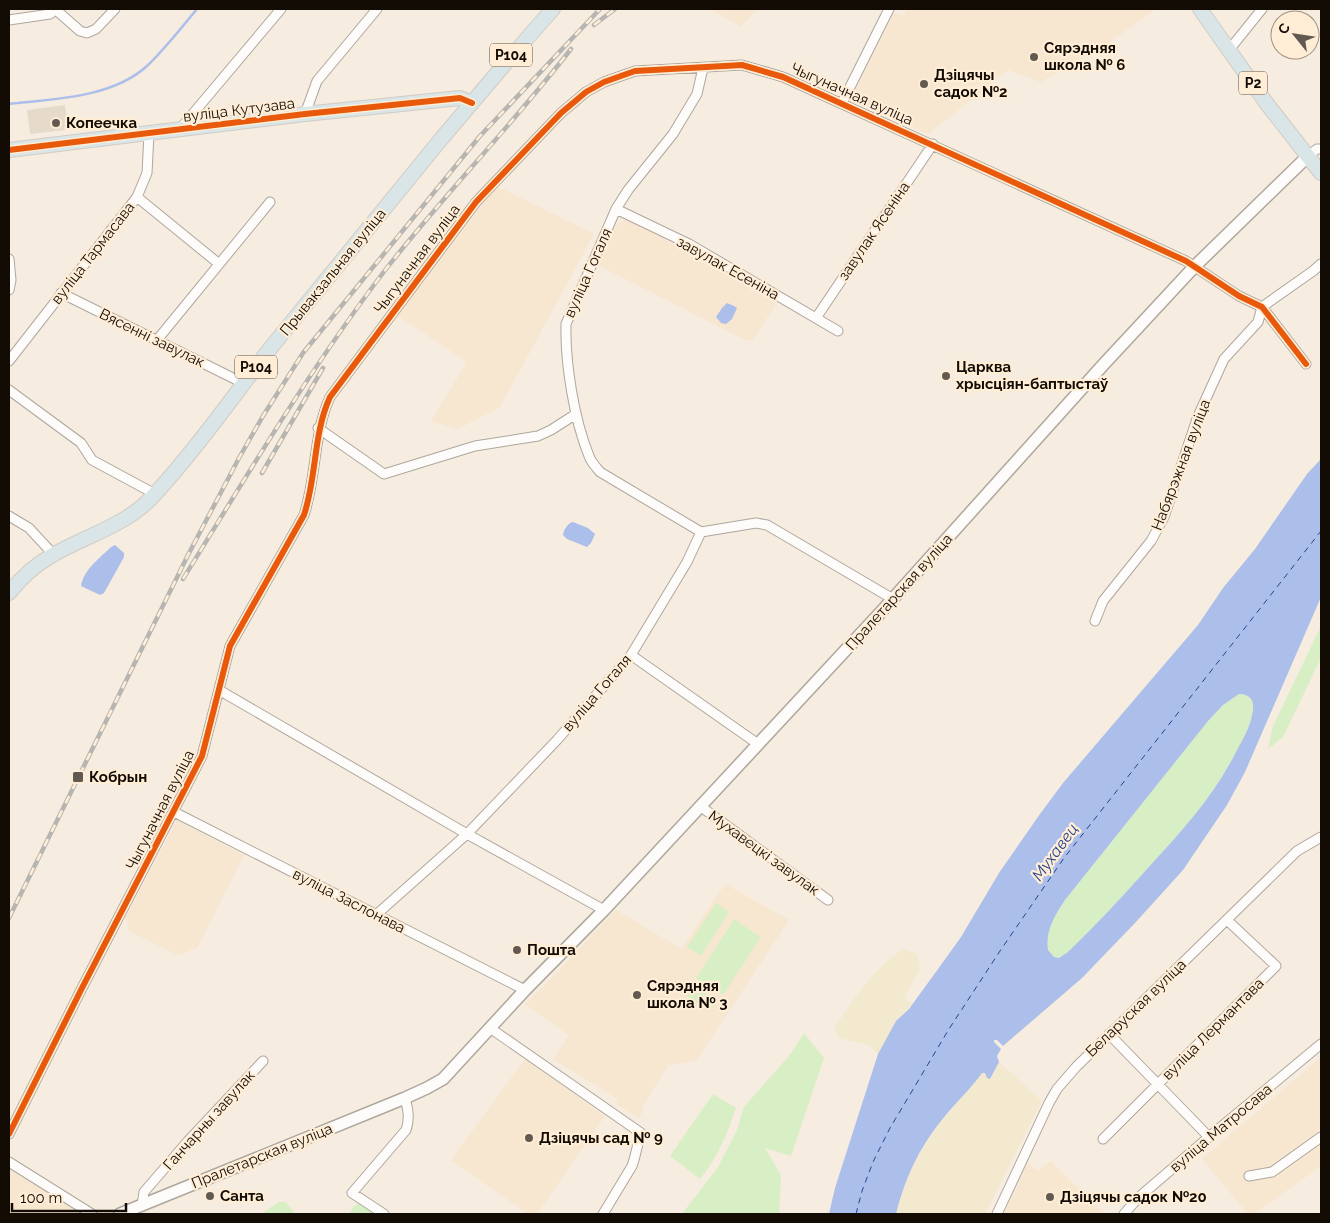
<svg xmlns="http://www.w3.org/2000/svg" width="1330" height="1223" font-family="Raleway,sans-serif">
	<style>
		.commercial { fill: #e6dbca }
		.built { fill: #f7e6d0 }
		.green { fill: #d8efc5 }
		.sand { fill: #f3e9ce }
		.water { fill: #acbeea; fill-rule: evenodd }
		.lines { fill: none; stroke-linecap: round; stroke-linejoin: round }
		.stream { stroke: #acbeea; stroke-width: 2.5 }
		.ferry { stroke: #254491; stroke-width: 1; stroke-dasharray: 6 5; stroke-linecap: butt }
		.minor-casing { stroke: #aea79e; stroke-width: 11 }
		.secondary-casing { stroke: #aea79e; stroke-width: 14 }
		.primary-casing { stroke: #d1ccc7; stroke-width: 16 }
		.minor { stroke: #fefcfa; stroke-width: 9 }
		.secondary { stroke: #fefcfa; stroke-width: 11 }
		.primary { stroke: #d9e5e6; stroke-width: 14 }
		.rail-casing { stroke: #b7b5b1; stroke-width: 4.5 }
		.rail { stroke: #ffedd6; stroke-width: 2.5; stroke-dasharray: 8; stroke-linecap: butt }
		.cycleway-casing { stroke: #ffedd6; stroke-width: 9 }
		.cycleway { stroke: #e8590c; stroke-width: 6 }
		.poi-dot { fill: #625a51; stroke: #ffedd6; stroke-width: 2 }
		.labels { text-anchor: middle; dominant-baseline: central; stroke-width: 4.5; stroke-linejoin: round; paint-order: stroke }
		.shield { fill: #ffedd6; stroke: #595044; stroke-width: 1 }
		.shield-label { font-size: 14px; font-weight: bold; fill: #120c05 }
		.poi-label { font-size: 15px; font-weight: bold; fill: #120c05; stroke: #ffedd6; text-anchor: start }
		.street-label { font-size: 15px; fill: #120c05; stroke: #ffedd6 }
		.water-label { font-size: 16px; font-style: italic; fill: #254491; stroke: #ffedd6 }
	</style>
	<rect width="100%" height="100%" fill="#f6ecdf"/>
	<path class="commercial" d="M65,105L68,126L64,127L65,130L30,134L27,110Z"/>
	<path class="built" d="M710,9H758L741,26Z
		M907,9H1156L1107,44L1041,82L1008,70L928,134L850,99L894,13L903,16Z
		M494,185L594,234L500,407L458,429L431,421L467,362L392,312Z
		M628,218L776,304L754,338L751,341L745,340L596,264L613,228Z
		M177,820L244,855L197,948L178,955L129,931L126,917Z
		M725,884L789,920L696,1061L668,1065L642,1108L644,1110L638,1118L616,1104L618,1099L553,1059L569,1035L525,1004L543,987L616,910L681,949Z
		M1321,1057V1166L1254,1214H1248L1202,1159Z
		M525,1059L605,1116L537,1214H528L451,1160Z
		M1051,1161L1070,1180L1105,1214H1004L1028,1163L1037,1171Z
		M9,1169L77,1210L79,1214H9Z"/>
	<path class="green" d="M1321,626V658L1283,737L1268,749L1273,726Z
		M1239,694C1253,694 1255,704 1252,715C1250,727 1243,739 1237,750C1215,795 1181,832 1147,869C1122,897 1096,925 1068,952L1059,958L1054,957L1048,950C1045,931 1055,915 1065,900L1208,721L1223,705Z
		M716,903L729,912L701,956L687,947Z
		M734,919L761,937L723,995L696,978Z
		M693,984L717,1001L709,1012L685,995Z
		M804,1033L824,1058L791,1156L765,1148L781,1175L779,1214H682L718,1167L737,1130L744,1107L789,1056Z
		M713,1094L736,1108C727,1134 718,1157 700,1179L670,1156Z
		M279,1202H286L295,1214H261Z
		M359,1204L377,1214H349L354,1206Z"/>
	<path class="sand" d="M904,949L917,954L920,969L906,995L905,1000L912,1004L896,1021L878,1054L869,1045L839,1038L834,1029C853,1000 874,967 904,949Z
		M999,1062L1042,1101L985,1214H896C904,1180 920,1148 942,1120C955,1104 970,1089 983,1072L985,1073L987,1078L990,1079Z"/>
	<path class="water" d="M727,303L734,306L737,308L732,319L726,324L721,323L716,317L722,308Z
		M1321,459V597L1245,772L1227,805L1183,870L1135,923L1082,978L1003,1046L997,1040H994V1042L1001,1049L997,1056L999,1062L990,1079L987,1078L985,1073H982C970,1090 954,1104 941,1121C919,1148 904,1180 896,1214H829L835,1188L878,1054L896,1021L909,1009L946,958L961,937L999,873L1040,814L1063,783L1198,625L1223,588L1255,549L1307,474ZM1239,694C1253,694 1255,704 1252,715C1250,727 1243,739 1237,750C1215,795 1181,832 1147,869C1122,897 1096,925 1068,952L1059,958L1054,957L1048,950C1045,931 1055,915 1065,900L1208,721L1223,705Z
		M573,522L588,528L595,534L591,543L587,547L567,539L563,535C564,529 568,523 573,522Z
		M115,545L124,553V557L104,593L100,595L81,586C84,569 100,558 111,547Z"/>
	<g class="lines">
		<path class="stream" d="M9,104C53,99 112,98 147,66C165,49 181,28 197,9"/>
		<path class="ferry" d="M856,1214L862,1191L873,1162L890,1128L949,1029L1000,951L1064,858L1321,531"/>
		<defs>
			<path id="minor" d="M55,9L80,31L87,33L96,29L115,9
				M9,20L50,14L56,9
				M1229,50L1262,9
				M703,68L697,94L673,134L628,190L616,209L566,324C565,363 574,419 589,456C591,462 596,467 600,472L701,532L756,523L767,525L893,599
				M842,103L889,9
				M305,114L317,81L377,9
				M180,129L281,9
				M1308,156L1317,149H1321
				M137,197L218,263
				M616,209L689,244L838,331
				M9,259L11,280L9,290
				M61,293L243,383
				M1262,307L1313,271L1321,264
				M816,318L933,144
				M157,340L270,202
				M9,361L137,197L147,173L149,134
				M9,390L81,443L92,460L155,494
				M318,428L384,474L475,446L538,436L551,430L576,414
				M9,516L29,528L53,554
				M1095,621L1103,601L1151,541L1164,517L1198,416L1224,359L1258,322L1262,307
				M631,655L758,744
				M219,690L467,834L604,910
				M700,806L828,900
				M174,812L525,990
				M377,914L467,834L557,740L631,655L687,562L701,532
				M490,1028L641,1133C637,1145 636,1155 632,1166L603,1214
				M1109,1034L1209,1137
				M9,1134L82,988L202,756L230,646L304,515C317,476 313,434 330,397L476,202L561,113L586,92L604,82L635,71L742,65L783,77L1186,261L1239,296L1262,307L1306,364
				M1103,1139L1276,966L1227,920
				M9,1162L92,1214
				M1249,1176L1272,1172L1321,1137
				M142,1205L144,1192L188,1141L263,1061
				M384,1214L352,1193L406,1130C410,1119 408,1109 405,1098
				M997,1214L1049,1103L1057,1089L1076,1067L1297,851L1321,837
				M1124,1214L1138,1198L1209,1137L1321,1044"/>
			<path id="secondary" d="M120,1214L405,1098L427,1088L443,1079L525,990L604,910L881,612L1103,365L1195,266L1308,156"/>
			<path id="primary" d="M1200,9L1267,104L1321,173
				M9,150L305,114L460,98L472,103
				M9,593C21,578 35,565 51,556C86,535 127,526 155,494C198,447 234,395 273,345C329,276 385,207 442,138C479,95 515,51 553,9"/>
		</defs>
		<use href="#minor" class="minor-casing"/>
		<use href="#secondary" class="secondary-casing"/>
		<use href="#primary" class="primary-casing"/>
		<use href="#minor" class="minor"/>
		<use href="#secondary" class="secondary"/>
		<use href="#primary" class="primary"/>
		<defs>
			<path id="rail" d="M594,25L615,9
				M262,473L323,368
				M183,579C248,474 311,367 386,269C445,194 512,125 571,49
				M9,918L188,555L239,458L263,416L303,353L480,136L600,9"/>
		</defs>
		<use href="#rail" class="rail-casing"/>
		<use href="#rail" class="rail"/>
		<defs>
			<path id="cycleway" d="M9,150L305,114L460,98L472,103
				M9,1134L82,988L202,756L230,646L304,515C317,476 313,434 330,397L476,202L561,113L586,92L604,82L635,71L742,65L783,77L1186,261L1239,296L1262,307L1306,364"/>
		</defs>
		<use href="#cycleway" class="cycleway-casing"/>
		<use href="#cycleway" class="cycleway"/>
	</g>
	<g class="poi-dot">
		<circle cx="1034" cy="57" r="5"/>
		<circle cx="924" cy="84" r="5"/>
		<circle cx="56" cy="123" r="5"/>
		<circle cx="946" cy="376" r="5"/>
		<rect x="72" y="771" width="12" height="12" rx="2.5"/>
		<circle cx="517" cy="950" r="5"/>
		<circle cx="637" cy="995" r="5"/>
		<circle cx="529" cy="1138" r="5"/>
		<circle cx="210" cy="1196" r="5"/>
		<circle cx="1050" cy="1197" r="5"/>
	</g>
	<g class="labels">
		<g class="shield">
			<rect x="490" y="43.5" width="42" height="23" rx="4"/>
			<rect x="1239" y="71.5" width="28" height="23" rx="4"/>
			<rect x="235" y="355.5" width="42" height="23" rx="4"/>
		</g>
		<g class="shield-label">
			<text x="511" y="55">Р104</text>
			<text x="1253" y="83">Р2</text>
			<text x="256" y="367">Р104</text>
		</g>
		<g class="poi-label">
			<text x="1044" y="48">Сярэдняя<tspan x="1044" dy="17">школа № 6</tspan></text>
			<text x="934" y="75">Дзіцячы<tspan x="934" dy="17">садок №2</tspan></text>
			<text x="66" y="123">Копеечка</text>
			<text x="956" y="367">Царква<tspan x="956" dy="17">хрысціян-баптыстаў</tspan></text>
			<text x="89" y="777">Кобрын</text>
			<text x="527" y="950">Пошта</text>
			<text x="647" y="986">Сярэдняя<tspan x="647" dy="17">школа № 3</tspan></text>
			<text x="539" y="1138">Дзіцячы сад № 9</text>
			<text x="220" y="1196">Санта</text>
			<text x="1060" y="1197">Дзіцячы садок №20</text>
		</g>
		<g class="street-label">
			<text transform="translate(852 94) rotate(24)">Чыгуначная вуліца</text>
			<text transform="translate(239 110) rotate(-7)">вуліца Кутузава</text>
			<text transform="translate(874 231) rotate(-56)">завулак Ясеніна</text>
			<text transform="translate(93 253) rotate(-52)">вуліца Тармасава</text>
			<text transform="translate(417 259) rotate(-53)">Чыгуначная вуліца</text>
			<text transform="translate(728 268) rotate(29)">завулак Есеніна</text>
			<text transform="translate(333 272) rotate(-51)">Прывакзальная вуліца</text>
			<text transform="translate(588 273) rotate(-66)">вуліца Гогаля</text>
			<text transform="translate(152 338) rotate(26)">Вясенні завулак</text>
			<text transform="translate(1181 465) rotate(-69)">Набярэжная вуліца</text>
			<text transform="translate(899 592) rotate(-48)">Пралетарская вуліца</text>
			<text transform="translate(597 693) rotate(-49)">вуліца Гогаля</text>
			<text transform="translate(160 810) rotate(-63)">Чыгуначная вуліца</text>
			<text transform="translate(764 853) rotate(36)">Мухавецкі завулак</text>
			<text transform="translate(349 901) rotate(27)">вуліца Заслонава</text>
			<text transform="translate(1136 1008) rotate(-44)">Беларуская вуліца</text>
			<text transform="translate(1213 1029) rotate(-45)">вуліца Лермантава</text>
			<text transform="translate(209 1120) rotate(-48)">Ганчарны завулак</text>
			<text transform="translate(1221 1128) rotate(-40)">вуліца Матросава</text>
			<text transform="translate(262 1156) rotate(-22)">Пралетарская вуліца</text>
		</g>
		<g class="water-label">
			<text transform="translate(1055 852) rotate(-54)">Мухавец</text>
		</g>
	</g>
	<rect width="1330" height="1223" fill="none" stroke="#120c05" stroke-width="20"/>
	<g transform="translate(1295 35) rotate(300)"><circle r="24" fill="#ffedd6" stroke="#a09382"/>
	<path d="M0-4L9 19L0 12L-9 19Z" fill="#625a51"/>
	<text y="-8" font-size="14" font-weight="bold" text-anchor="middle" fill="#120c05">С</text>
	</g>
	<path d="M12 1203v8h114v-8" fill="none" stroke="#120c05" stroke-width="2.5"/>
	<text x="20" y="1203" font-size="15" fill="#120c05" stroke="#ffedd6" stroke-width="4" paint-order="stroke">100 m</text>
</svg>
